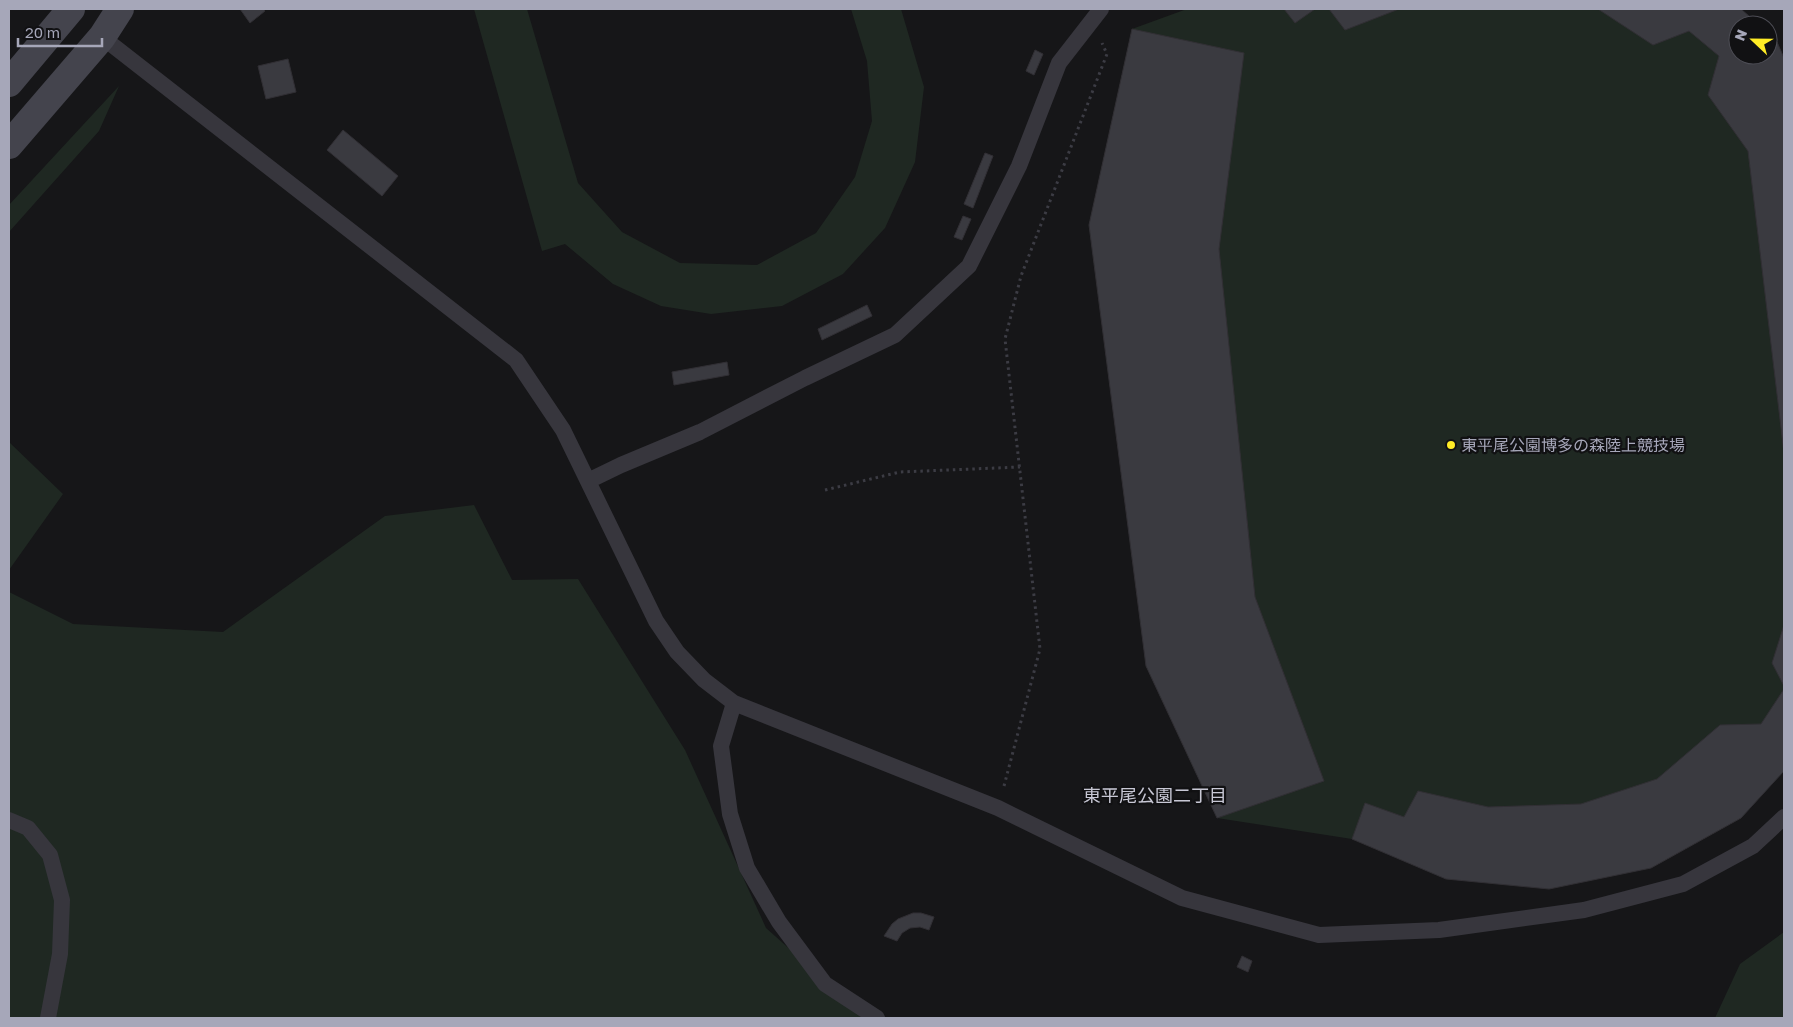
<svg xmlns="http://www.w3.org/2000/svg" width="1793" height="1027" font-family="'Golos Text','Noto Sans JP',sans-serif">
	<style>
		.green { fill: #1f2822 }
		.building { fill: #3a3a40; stroke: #312f34 }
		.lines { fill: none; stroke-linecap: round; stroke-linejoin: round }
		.path { stroke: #3c3c44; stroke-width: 3; stroke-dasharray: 2.5 4; stroke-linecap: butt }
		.lane { stroke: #37363d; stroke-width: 16 }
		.secondary { stroke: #44444d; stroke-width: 28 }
		.poi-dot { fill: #ffec26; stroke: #111113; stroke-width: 2 }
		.labels { text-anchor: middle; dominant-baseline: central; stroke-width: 4.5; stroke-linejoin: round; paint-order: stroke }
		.poi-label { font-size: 16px; fill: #a6a7b9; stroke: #111113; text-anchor: start }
		.neighbourhood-label { font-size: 18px; fill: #c8c8d5; stroke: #111113 }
	</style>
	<rect width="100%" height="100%" fill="#161618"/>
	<path class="green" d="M474,9H527L578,183L622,232L680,263L757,265L816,233L855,177L872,121L867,61L851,9H901L924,87L915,162L885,228L843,274L782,306L711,314L661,306L613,284L565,244L542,251Z
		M1187,9H1741L1759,25H1738V55H1768V34L1777,42L1784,58V771L1741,818L1651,868L1549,889L1446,879L1352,839L1217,818L1146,666L1089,225L1132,29Z
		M119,86L99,131L9,232V205Z
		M9,442L63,494L9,570Z
		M474,505L512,580L578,579L685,750L766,928L867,1018H9V592L73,624L223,632L385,516Z
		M1784,932V1018H1715L1740,964Z"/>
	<path class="building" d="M240,9H263L265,11L250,23Z
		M1284,9H1315L1295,23Z
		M1329,9H1399L1345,30Z
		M1598,9H1741L1759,25H1738V55H1768V34L1777,42L1784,58V453L1748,151L1708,95L1719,56L1689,31L1653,45Z
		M1132,29L1244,53L1219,249L1255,597L1324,781L1217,818L1146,666L1089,225Z
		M1035,50L1043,54L1034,75L1026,71Z
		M288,59L296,92L266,99L258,66Z
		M343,130L398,176L382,196L327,150Z
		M985,153L993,156L973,208L964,204Z
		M963,216L971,219L962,240L954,237Z
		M867,305L872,316L822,340L818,329Z
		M727,362L729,375L674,385L672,372Z
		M1784,625V686L1772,663Z
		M1784,689V771L1741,818L1651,868L1549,889L1446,879L1352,839L1365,803L1404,817L1418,791L1488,807L1581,804L1657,779L1720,725L1761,724Z
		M913,913H921L934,917L929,930L920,927L910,928L902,933L897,941L884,936L892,924L898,919Z
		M1242,956L1252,961L1248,972L1237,967Z"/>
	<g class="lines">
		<path class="path" d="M825,490L900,472L1020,467
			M1004,786L1040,649L1005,339L1021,276L1107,54L1102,43"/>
		<path class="lane" d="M102,37L516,360L563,430L656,621L677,652L704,680L734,703L998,808L1182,898L1319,935L1439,930L1584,910L1683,884L1753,846L1784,817
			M588,481L621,465L700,432L805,378L895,335L969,266L1019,166L1059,63L1101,9
			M734,703L721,746L730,814L747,868L779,922L825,984L877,1018
			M9,820L28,828L50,855L62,900L60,954L48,1018"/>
		<path class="secondary" d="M9,83L71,9
			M9,145L102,37L120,9"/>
	</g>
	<circle class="poi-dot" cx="1451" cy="445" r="5"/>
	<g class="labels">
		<g class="poi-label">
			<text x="1461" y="445">東平尾公園博多の森陸上競技場</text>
		</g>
		<g class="neighbourhood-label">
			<text x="1155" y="795">東平尾公園二丁目</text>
		</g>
	</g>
	<rect width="1793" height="1027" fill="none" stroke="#a6a7b9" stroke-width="20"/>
	<g transform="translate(1753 40) rotate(292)"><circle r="24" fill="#111113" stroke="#4d4d55"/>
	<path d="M0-4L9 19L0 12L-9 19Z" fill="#ffec26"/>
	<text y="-8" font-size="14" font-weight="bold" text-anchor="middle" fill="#a6a7b9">N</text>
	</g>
	<path d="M18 38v8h84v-8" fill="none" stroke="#a6a7b9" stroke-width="2.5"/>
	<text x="25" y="38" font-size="15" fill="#a6a7b9" stroke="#111113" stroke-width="4" paint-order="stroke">20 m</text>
</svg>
